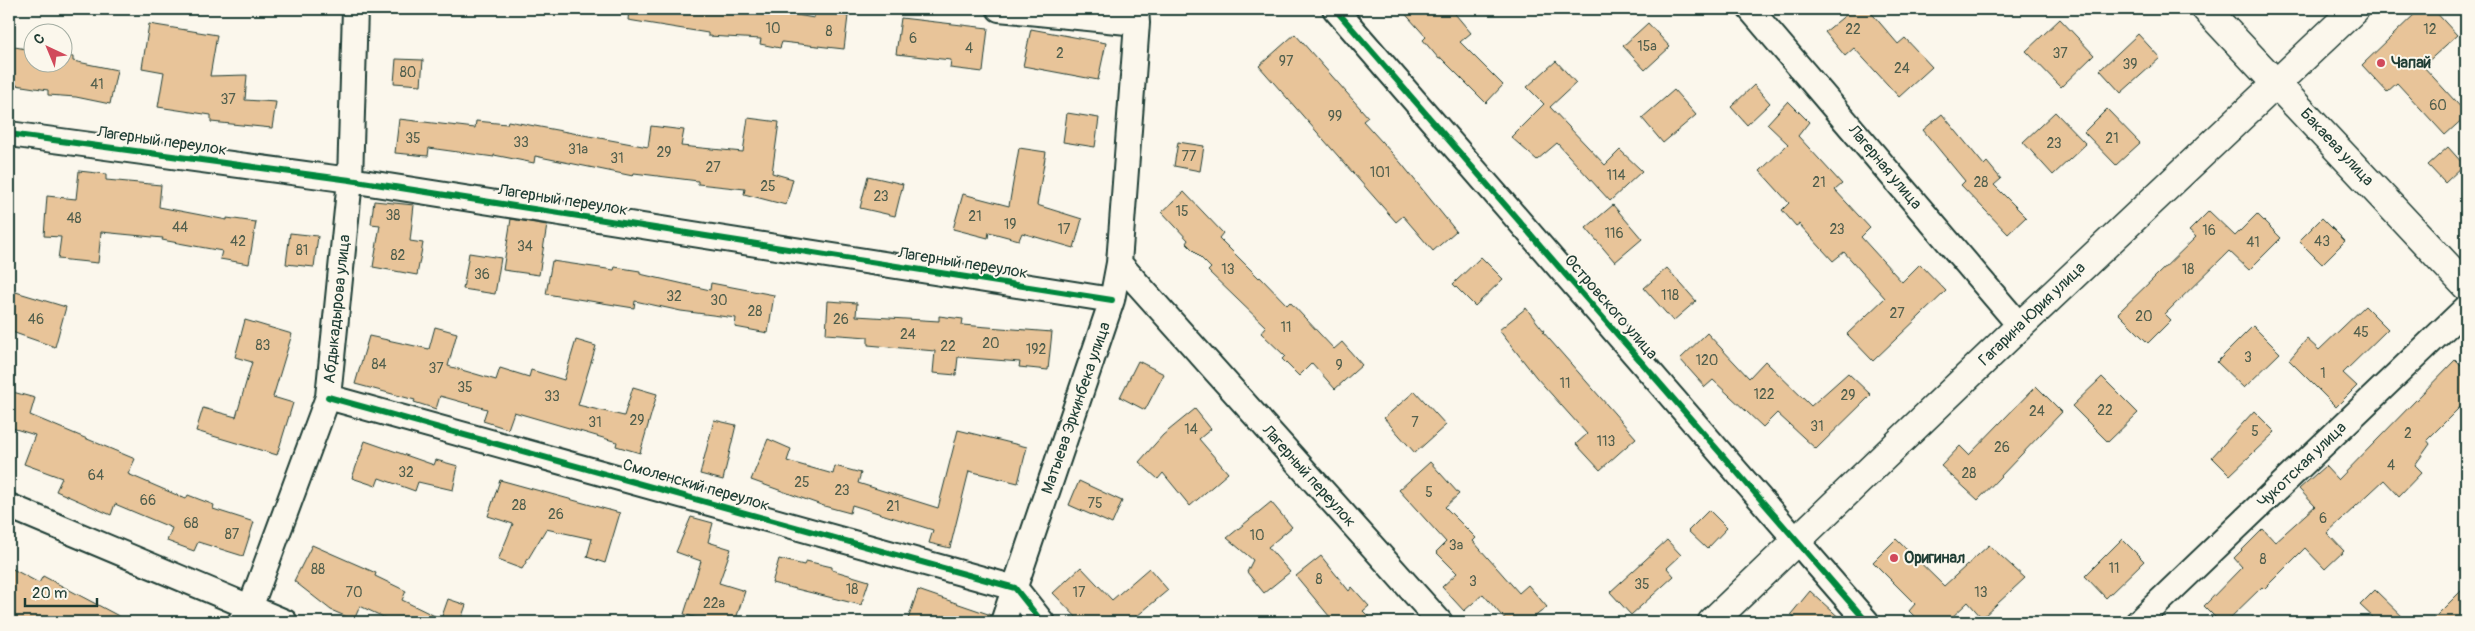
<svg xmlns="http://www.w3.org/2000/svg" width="2475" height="631" font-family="Pangolin,sans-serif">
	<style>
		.building { fill: #e8c499; stroke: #1f3d34 }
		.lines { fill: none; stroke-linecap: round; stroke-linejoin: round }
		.minor-casing { stroke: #1f3d34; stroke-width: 28 }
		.secondary-casing { stroke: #1f3d34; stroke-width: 31 }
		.minor { stroke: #fbf7ec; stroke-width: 24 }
		.secondary { stroke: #fbf7ec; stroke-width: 28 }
		.cycleway-casing { stroke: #fbf7ec; stroke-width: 9 }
		.cycleway { stroke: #00873e; stroke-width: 6 }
		.poi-dot { fill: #d1495b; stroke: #fbf7ec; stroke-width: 2 }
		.labels { text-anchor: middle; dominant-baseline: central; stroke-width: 4; stroke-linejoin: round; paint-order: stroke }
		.number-label { font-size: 14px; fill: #515f4d }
		.poi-label { font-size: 16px; font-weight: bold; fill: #1f3d34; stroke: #fbf7ec; text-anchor: start }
		.street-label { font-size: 16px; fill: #1f3d34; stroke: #fbf7ec }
	</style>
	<rect width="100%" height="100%" fill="#fbf7ec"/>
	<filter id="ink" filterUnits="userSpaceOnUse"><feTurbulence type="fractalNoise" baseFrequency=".02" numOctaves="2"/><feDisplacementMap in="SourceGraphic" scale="10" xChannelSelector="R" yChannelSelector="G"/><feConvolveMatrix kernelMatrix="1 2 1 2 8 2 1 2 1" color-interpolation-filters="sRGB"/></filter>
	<g filter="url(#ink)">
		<path class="building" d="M629,9H762L814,18V12L848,16L844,49L782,42L780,48L760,44L761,39L708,36V33L628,20Z
			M1401,9H1451L1471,33L1460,42L1503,85L1486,103L1441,58L1439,59L1423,40L1426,37Z
			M1853,9H1868L1898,44L1905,38L1932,67L1899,97L1854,48L1845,56L1825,32Z
			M2420,9H2433L2457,35L2423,66L2466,113V116L2445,135L2397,83L2387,92L2362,65Z
			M901,18L988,28L983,72L950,68L951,60L896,54Z
			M2060,19L2094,55L2061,87L2026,51Z
			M1648,23L1670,47L1645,70L1623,46Z
			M149,24L217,35L210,76L247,75L245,100L276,102L272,128L211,122V115L158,107L164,72L142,68Z
			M1031,29L1106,43L1098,80L1023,66Z
			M1295,34L1368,117L1363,121L1401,163L1456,231L1433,251L1403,216L1396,222L1259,66Z
			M2138,34L2160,58L2121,93L2100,70Z
			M9,46L32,50V62H62V55L73,57V61L117,70L110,104L76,97L48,95V90L9,84Z
			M396,59L423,60L421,85L394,83Z
			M1556,61L1576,83L1550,107L1605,165L1620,150L1642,171L1610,201L1557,143L1537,160L1511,137L1544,104L1527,87Z
			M1754,85L1770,103L1747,125L1731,107Z
			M1674,90L1696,115L1663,143L1642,118Z
			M1788,101L1809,122L1798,136L1842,184L1835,190L1870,228L1861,237L1902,282L1920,264L1946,291L1873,361L1847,334L1885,298L1844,252L1833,261L1799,224L1796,226L1782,210L1789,203L1760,171L1788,144L1767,124Z
			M2107,109L2140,143L2116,165L2084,132Z
			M2055,112L2086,144L2053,175L2023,142Z
			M1067,113L1099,118L1095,147L1063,142Z
			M1942,114L1984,165L1987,162L2001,179L1994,185L2026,217L2008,234L1961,185L1965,181L1923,130Z
			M748,118L779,122L772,173L793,179L786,205L744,194L745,189L698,184V181L634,173L633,176L535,156L534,163L494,155V157L429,148L428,156L395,153L399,119L475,128L476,121L507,124L508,121L648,147L651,126L684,130L681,146L743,152Z
			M1178,142L1204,146L1200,171L1174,166Z
			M2448,147L2464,165L2445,183L2428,165Z
			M1019,148L1046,152L1037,205L1082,219L1074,248L1022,233L1019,240L989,232L988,238L953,229L963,194L1009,206Z
			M79,171L106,174V180L161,185L159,207L227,220V218L256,222L249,264L220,259L222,251L162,240L163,238L101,232L98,263L58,259L61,237L44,236L47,196L76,199Z
			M868,176L903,184L895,216L860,208Z
			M1184,192L1223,233L1219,238L1259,278L1260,277L1287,305L1290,302L1334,349L1342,342L1362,365L1335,389L1312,363L1299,376L1282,359L1285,356L1261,333L1266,327L1208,271L1211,268L1186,243L1188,240L1162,212Z
			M374,201L414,205L410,241L423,243L417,275L373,267L380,225L371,224Z
			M1613,205L1642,239L1615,262L1586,228Z
			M2209,211L2235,236L2257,214L2281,238L2249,270L2229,251L2165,314L2171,320L2148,343L2118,313L2196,237L2189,231Z
			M2322,218L2345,241L2322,264L2299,241Z
			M511,219L547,225L539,275L503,270Z
			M290,233L318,236L314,267L286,264Z
			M469,253L501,258L495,294L463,289Z
			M1481,257L1503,279L1475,306L1453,284Z
			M552,261L614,270L615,267L640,271V274L710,290L711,283L774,295L768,333L735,327L736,318L681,311L635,301L634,308L546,294Z
			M1667,268L1696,301L1673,321L1644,288Z
			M9,290L66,307L55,347L9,331Z
			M828,301L857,303L856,316L939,321V316L963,319L962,325L1052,332L1048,370L1019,367L1020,362L958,357L956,375L933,373L935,351L868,345V337L826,334Z
			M2365,306L2388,329L2343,373L2357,386L2336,407L2289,360L2307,339L2319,350Z
			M1526,308L1544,331L1543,332L1636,438L1600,470L1576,444L1587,434L1536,377L1499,330Z
			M245,320L292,334L273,397L293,403L277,455L196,431L203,408L236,417L252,362L235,357Z
			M2253,326L2280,353L2244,388L2217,362Z
			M435,327L457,333L448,366L496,380L500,368L529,377L531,370L564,380L576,340L596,346L578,405L624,416L633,387L657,394L640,453L616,446L617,442L514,412L508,429L483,421L487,409L440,396L436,409L414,402L415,400L355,384L369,336L429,349Z
			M1707,333L1749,378L1765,361L1811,406L1848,373L1871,395L1816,449L1777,413L1763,427L1713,380L1705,387L1680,359Z
			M2455,360L2466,371V401L2427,440L2430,444L2415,465L2422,472L2399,496L2384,480L2327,533L2344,551L2325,569L2305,548L2264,589L2262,587L2226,622H2220L2204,606L2242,567L2234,558L2263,529L2275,542L2315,506L2299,489L2325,466L2338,480Z
			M1138,361L1164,374L1145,410L1120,397Z
			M2102,377L2138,413L2108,442L2072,406Z
			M2036,386L2062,412L1978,500L1941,466L1960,446L1969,455Z
			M9,391L35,398L30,415L135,459L128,474L186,499L188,495L214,505L213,509L254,522L243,556L198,542L194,551L167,541L172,528L115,504L111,515L56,491L62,478L24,464L35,435L9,427Z
			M1415,391L1446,425L1415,453L1384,418Z
			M1195,409L1211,429L1199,439L1228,473L1190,506L1163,473L1158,479L1139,462L1163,435Z
			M2254,411L2275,432L2230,475L2212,457Z
			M714,420L736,425L723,480L700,474Z
			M958,430L1027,447L1018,483L969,471L950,548L929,543L933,530L852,505L850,513L824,506L751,480L768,439L791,449L787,461L833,474L835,466L861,473L858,483L938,508Z
			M365,441L434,465L436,460L458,466L453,490L418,482L415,491L379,478L376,486L352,478Z
			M1430,462L1459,494L1445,507L1476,538L1473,541L1519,593L1528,585L1547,607L1528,622H1507L1483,594L1464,611L1442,587L1457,573L1436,552L1446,542L1399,490Z
			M500,480L620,513L605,563L587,557L592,539L546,529L522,569L498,560L513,524L488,516Z
			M1079,481L1122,501L1112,524L1069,505Z
			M1271,502L1292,527L1268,547L1290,572L1264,593L1247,572L1253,560L1227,538Z
			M1709,510L1727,528L1707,549L1688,531Z
			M691,517L713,523L708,542L731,549L719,583L745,591L735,622H709L684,614L701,561L676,552Z
			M1896,539L1944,586L1989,545L2025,578L1982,618L1968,602L1947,622H1920L1909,611L1915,604L1873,562Z
			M2122,539L2144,561L2106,598L2085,576Z
			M1667,540L1681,555L1667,568L1674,576L1631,615L1610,592Z
			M312,545L376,573L375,576L406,591L402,600L441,619L448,599L466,605L460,622H394L360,606L354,620L331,610L294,581Z
			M1321,556L1349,591L1352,587L1369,606L1363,611L1374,622H1334L1296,576Z
			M779,559L804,565L806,561L832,567V570L869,581L861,605L772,583Z
			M9,567L39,583L43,576L130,622H9Z
			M1081,567L1112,600L1149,568L1168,590L1130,622H1081L1053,593Z
			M2466,586V622H2430Z
			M918,590L991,615L990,622H907Z
			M2375,590L2408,622H2378L2360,605Z
			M1810,591L1844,622H1800L1791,614Z"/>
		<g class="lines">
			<defs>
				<path id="minor" d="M999,9L1137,23
					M1335,9L1867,622
					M1750,9L2020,326
					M9,134L350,180L1112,300
					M1119,263L1440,622
					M328,397L1015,588L1042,622
					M9,506L285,622
					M240,622L250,608L328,397L350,180L355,9
					M1003,622L1112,300L1119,263L1137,23L1136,9
					M2138,622L2466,308"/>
				<path id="secondary" d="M2206,9L2466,286
					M1712,622L2020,326L2355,9"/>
			</defs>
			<use href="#minor" class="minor-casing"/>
			<use href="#secondary" class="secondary-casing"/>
			<use href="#minor" class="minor"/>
			<use href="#secondary" class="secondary"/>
			<defs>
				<path id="cycleway" d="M1335,9L1867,622
					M9,134L350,180L1112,300
					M328,397L1015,588L1042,622"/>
			</defs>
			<use href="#cycleway" class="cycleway-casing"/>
			<use href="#cycleway" class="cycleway"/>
		</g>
	</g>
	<g class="poi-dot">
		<circle cx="2381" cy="63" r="5"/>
		<circle cx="1894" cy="558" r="5"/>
	</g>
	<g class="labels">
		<g class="number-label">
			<text x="773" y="28">10</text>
			<text x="1853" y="29">22</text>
			<text x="2430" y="29">12</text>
			<text x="829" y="31">8</text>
			<text x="913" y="38">6</text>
			<text x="1647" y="46">15a</text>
			<text x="969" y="48">4</text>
			<text x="1060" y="53">2</text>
			<text x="2060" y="53">37</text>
			<text x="1286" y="61">97</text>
			<text x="2130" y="64">39</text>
			<text x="1902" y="68">24</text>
			<text x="408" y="72">80</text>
			<text x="97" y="84">41</text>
			<text x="228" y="99">37</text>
			<text x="2438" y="105">60</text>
			<text x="1335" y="116">99</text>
			<text x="413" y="138">35</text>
			<text x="2112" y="138">21</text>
			<text x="521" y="142">33</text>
			<text x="2054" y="143">23</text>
			<text x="578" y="149">31a</text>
			<text x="664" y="152">29</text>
			<text x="1189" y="156">77</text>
			<text x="617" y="158">31</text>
			<text x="713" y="167">27</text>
			<text x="1380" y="172">101</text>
			<text x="1616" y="175">114</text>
			<text x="1819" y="182">21</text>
			<text x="1981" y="182">28</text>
			<text x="768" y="186">25</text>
			<text x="881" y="196">23</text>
			<text x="1182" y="211">15</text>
			<text x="393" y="215">38</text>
			<text x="975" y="216">21</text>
			<text x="74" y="218">48</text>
			<text x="1010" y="224">19</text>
			<text x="180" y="227">44</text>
			<text x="1064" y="229">17</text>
			<text x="1837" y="229">23</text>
			<text x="2209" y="230">16</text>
			<text x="1614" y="233">116</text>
			<text x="238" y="241">42</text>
			<text x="2322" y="241">43</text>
			<text x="2253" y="242">41</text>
			<text x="525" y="246">34</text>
			<text x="302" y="250">81</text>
			<text x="398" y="255">82</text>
			<text x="1228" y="269">13</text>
			<text x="2188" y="269">18</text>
			<text x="482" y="274">36</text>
			<text x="1670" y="295">118</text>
			<text x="674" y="296">32</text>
			<text x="719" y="300">30</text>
			<text x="755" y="311">28</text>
			<text x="1897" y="313">27</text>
			<text x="2144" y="316">20</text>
			<text x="36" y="319">46</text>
			<text x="841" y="319">26</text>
			<text x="1286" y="327">11</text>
			<text x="2361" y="332">45</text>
			<text x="908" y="334">24</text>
			<text x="991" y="343">20</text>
			<text x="263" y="345">83</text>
			<text x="948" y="346">22</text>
			<text x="1036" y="349">192</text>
			<text x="2248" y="357">3</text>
			<text x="1707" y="360">120</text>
			<text x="379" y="364">84</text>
			<text x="1339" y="365">9</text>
			<text x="436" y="368">37</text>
			<text x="2323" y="373">1</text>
			<text x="1565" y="383">11</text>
			<text x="465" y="387">35</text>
			<text x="1764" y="394">122</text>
			<text x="1848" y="395">29</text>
			<text x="552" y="396">33</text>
			<text x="2105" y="410">22</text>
			<text x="2037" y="411">24</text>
			<text x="637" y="420">29</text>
			<text x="595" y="422">31</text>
			<text x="1415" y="422">7</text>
			<text x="1817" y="426">31</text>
			<text x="1191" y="429">14</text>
			<text x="2255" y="431">5</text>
			<text x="2408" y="433">2</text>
			<text x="1606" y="441">113</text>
			<text x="2002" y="447">26</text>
			<text x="2391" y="465">4</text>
			<text x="406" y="472">32</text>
			<text x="1969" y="473">28</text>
			<text x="96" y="475">64</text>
			<text x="802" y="482">25</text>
			<text x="842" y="490">23</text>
			<text x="1429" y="492">5</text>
			<text x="148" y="500">66</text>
			<text x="1095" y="503">75</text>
			<text x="519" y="505">28</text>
			<text x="893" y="506">21</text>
			<text x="556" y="514">26</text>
			<text x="2323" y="518">6</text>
			<text x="191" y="523">68</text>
			<text x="232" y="534">87</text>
			<text x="1257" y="535">10</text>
			<text x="1456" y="545">3a</text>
			<text x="2263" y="559">8</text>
			<text x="2114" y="568">11</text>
			<text x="318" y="569">88</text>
			<text x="1319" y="579">8</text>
			<text x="1473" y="581">3</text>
			<text x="1642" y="584">35</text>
			<text x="852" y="589">18</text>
			<text x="354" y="592">70</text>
			<text x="1079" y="592">17</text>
			<text x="1981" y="592">13</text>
			<text x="714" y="603">22a</text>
		</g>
		<g class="poi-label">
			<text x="2391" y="63">Чапай</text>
			<text x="1904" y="558">Оригинал</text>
		</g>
		<g class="street-label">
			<text transform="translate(162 141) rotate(8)">Лагерный переулок</text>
			<text transform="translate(2337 147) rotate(47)">Бакаева улица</text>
			<text transform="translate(1885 167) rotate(50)">Лагерная улица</text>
			<text transform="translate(563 200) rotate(9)">Лагерный переулок</text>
			<text transform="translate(963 263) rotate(9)">Лагерный переулок</text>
			<text transform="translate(1611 307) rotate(49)">Островского улица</text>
			<text transform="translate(337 309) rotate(-84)">Абдыкадырова улица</text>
			<text transform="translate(2032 314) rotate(-44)">Гагарина Юрия улица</text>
			<text transform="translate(1076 408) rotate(-71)">Матыева Эркинбека улица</text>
			<text transform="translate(2302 465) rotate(-44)">Чукотская улица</text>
			<text transform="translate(1309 476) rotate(48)">Лагерный переулок</text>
			<text transform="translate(696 485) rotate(16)">Смоленский переулок</text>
		</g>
	</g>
	<rect width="2475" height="631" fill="none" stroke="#fbf7ec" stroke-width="30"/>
	<rect x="15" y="15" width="2445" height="601" fill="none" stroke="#1f3d34" stroke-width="2" filter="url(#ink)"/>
	<g transform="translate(48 48) rotate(316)"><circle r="24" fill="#fbf7ec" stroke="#a3ada2"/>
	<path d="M0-4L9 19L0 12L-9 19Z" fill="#d1495b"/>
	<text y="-8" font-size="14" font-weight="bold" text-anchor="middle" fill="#1f3d34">С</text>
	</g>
	<path d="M25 598v8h72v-8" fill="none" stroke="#1f3d34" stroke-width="2.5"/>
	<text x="32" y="598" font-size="15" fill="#1f3d34" stroke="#fbf7ec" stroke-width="4" paint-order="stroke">20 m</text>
</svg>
